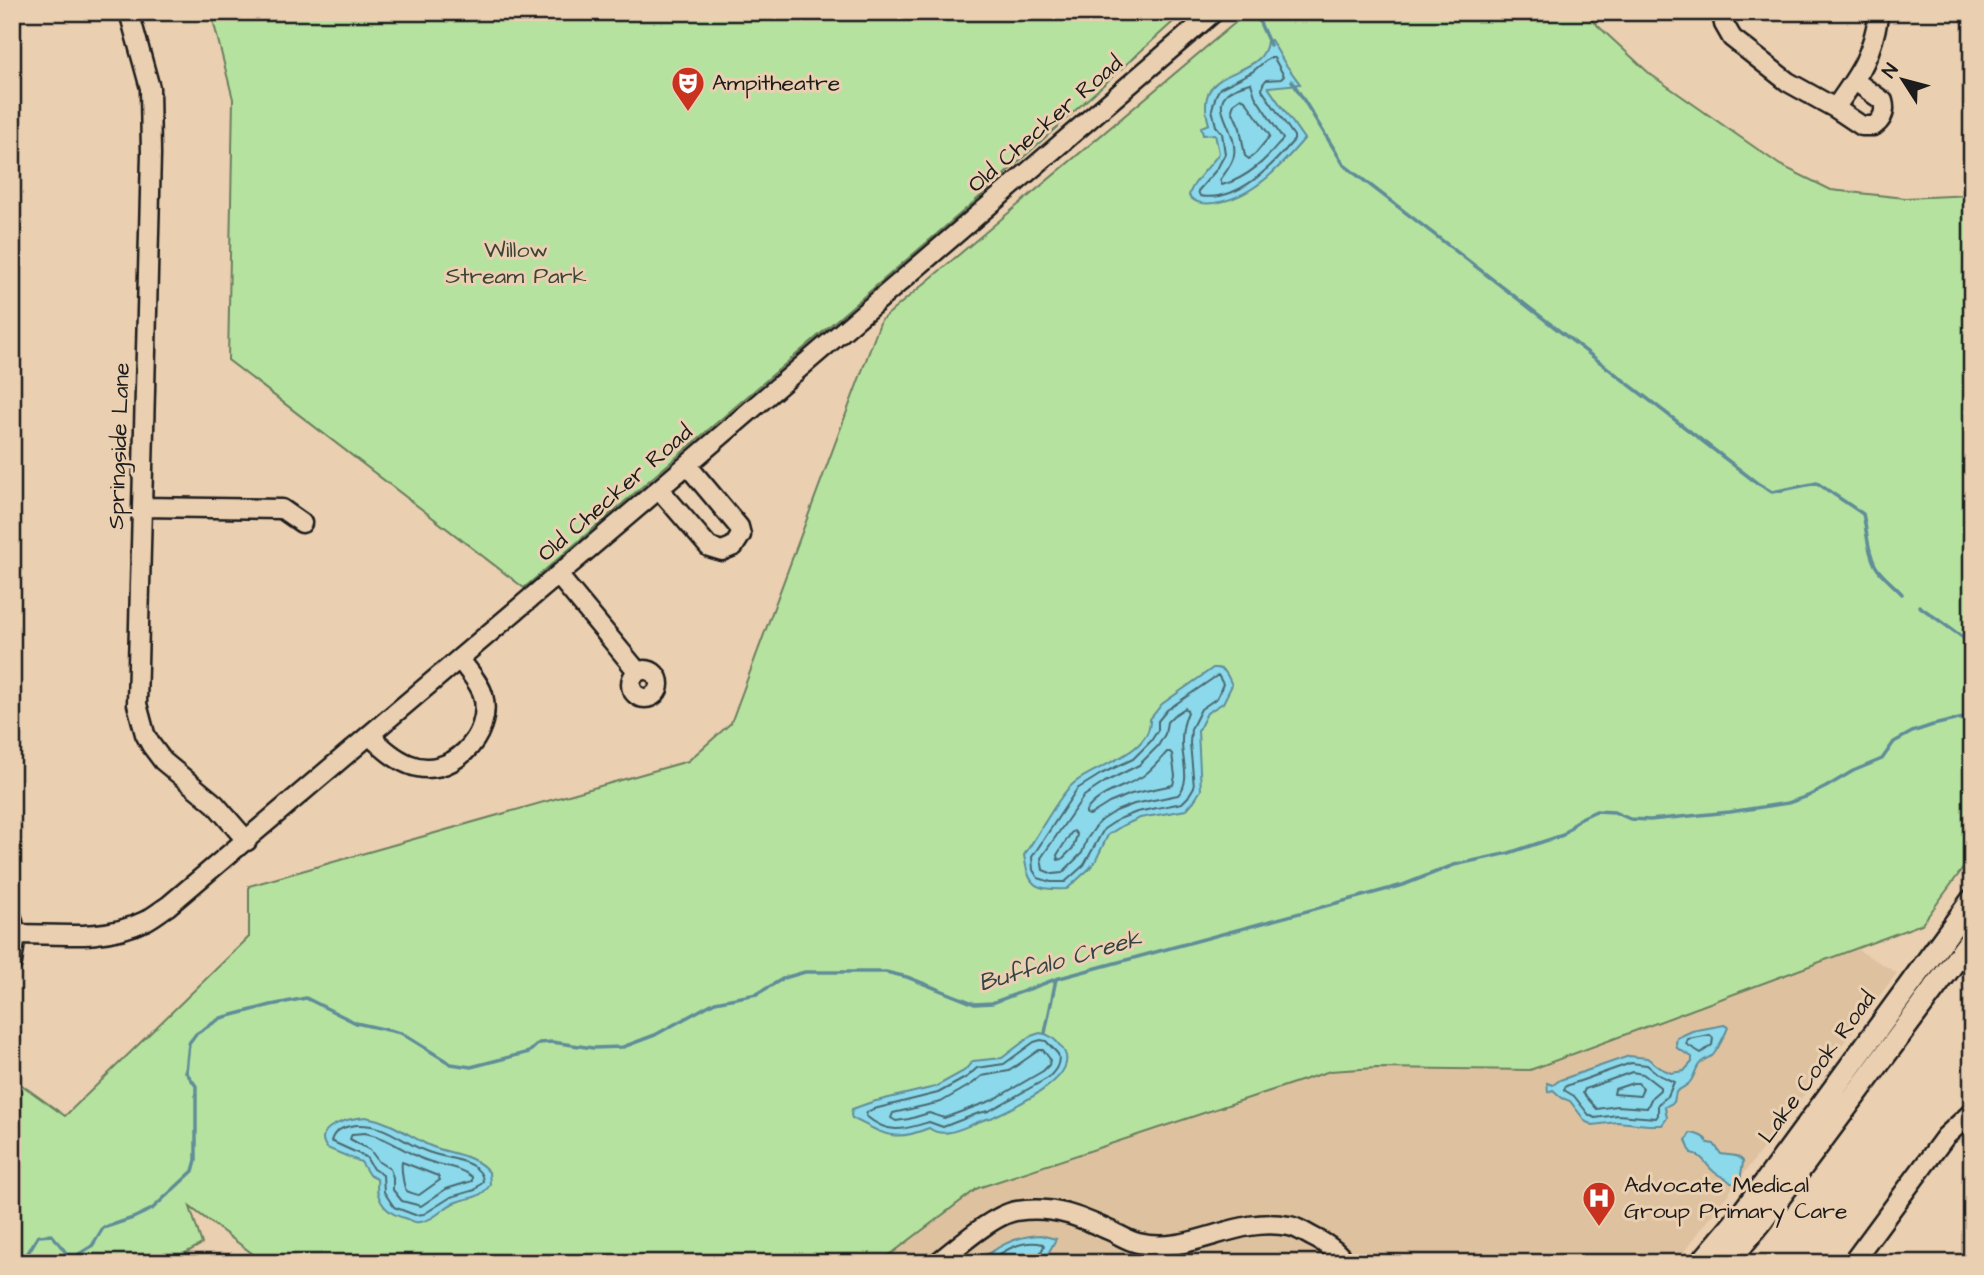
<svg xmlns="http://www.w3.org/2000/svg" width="1984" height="1275" font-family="'Architects Daughter',sans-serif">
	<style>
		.built { fill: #dec2a0 }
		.green { fill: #b6e29f; stroke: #697f5e; stroke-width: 2 }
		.water { fill: #8cd9eb; stroke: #5f8d98; stroke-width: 2 }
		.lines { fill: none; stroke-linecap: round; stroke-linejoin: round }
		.shore { stroke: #49686f; stroke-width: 2 }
		.stream { stroke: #5f8d98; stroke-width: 3.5 }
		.minor-casing { stroke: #1c1c1c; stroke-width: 23 }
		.major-casing { stroke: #1c1c1c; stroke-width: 26 }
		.minor { stroke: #eacfb1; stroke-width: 18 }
		.major { stroke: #eacfb1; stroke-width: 21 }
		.labels { text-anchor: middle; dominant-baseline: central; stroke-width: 6; stroke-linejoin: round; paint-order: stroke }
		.poi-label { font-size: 23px; fill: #1c1c1c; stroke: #eacfb1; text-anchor: start }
		.street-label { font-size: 23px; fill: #1c1c1c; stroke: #eacfb1 }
		.park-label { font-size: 23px; fill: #3b4436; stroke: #eacfb1 }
		.water-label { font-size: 24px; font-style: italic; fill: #324245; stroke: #eacfb1 }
	</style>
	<rect width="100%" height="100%" fill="#eacfb1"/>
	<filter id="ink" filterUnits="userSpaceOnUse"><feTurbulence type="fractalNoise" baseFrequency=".0143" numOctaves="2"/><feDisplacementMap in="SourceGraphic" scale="14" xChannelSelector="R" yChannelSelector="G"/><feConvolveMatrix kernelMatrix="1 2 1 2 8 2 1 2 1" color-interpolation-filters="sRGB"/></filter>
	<g filter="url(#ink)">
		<path class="built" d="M1857,949L1897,973L1680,1257L1673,1263H879L978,1188L1330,1071L1376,1068L1530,1070Z"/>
		<path class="green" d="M211,12H1184L974,202L524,588L228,360L233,99Z
			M1248,12H1583L1650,74L1780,165L1831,190L1905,198L1972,195V856L1922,924L1530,1070L1376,1068L1330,1071L978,1188L879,1263H265L190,1207L202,1244L167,1263H12V1078L65,1116L249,937V886L688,761L731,723L881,320Z"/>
		<path class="water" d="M1271,40L1284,62L1300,84L1268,87L1304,139C1280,167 1254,197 1215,203C1205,204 1196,204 1189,196C1191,183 1211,166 1219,153L1215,134L1203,135L1201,127L1209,124C1190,62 1264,82 1267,41Z
			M1213,668C1226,667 1227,675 1232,685L1223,703L1207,713L1198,731L1201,790L1194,801L1186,810L1140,818L1122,826L1108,835L1096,860L1089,869L1067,889C1034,890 1029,887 1024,855C1038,836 1058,796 1074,783C1097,764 1151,754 1150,719L1162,704Z
			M1724,1025L1728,1027C1727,1031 1716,1053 1712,1056C1706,1059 1702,1060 1698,1066C1695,1071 1694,1077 1690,1082C1687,1086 1681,1088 1676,1092L1674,1102L1665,1107L1667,1118L1662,1125H1648L1617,1122L1593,1125L1586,1122L1570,1101L1562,1098L1553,1090L1548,1092L1547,1083L1553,1085L1560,1080L1629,1056L1647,1058L1662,1069L1671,1073L1684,1071L1692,1062V1057L1677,1048L1676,1043L1677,1038L1692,1031Z
			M1040,1033C1049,1033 1056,1040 1062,1048C1085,1077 1011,1108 991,1118C972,1121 947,1142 929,1128C893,1143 884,1134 852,1118L851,1115L852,1109L872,1102L935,1087L964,1071L973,1061L1002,1058L1031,1036Z
			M366,1117C389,1121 405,1133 426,1144C448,1155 472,1152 489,1172L490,1185C478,1201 468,1196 452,1204C442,1209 435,1219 424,1221C414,1224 414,1221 405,1218C392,1215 382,1208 378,1194C376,1190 378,1184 377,1179L369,1175L361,1162L327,1148C310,1126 352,1118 366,1117Z
			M1690,1133C1696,1133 1706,1137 1708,1143L1714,1144L1721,1154C1730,1156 1736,1153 1743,1161C1743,1168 1740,1173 1741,1180L1738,1184L1731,1183C1727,1178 1723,1178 1717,1174C1706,1167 1704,1155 1691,1153L1686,1140Z
			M1040,1235L1056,1239L1043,1263H976C997,1247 1014,1236 1040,1235Z"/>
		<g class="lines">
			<path class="shore" d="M1269,58H1274L1284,76L1281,79L1266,80L1263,84L1262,90L1294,136V140C1272,166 1238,203 1200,196L1198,191L1217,169L1225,154L1222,133L1216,126L1212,109L1216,95L1220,88L1252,72Z
				M1251,83L1255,96L1283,139C1267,159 1248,178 1222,185L1220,180C1225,173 1233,164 1234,155C1239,125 1194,96 1251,83Z
				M1241,98L1245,100L1270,136L1256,153L1249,159L1245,156L1240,128L1232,110L1234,103Z
				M1218,675L1223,684L1217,698L1201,709L1191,729L1190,743L1194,787L1188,797L1182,803L1137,812L1119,819L1104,829L1084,865L1065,882H1051L1038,878L1033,870L1032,857L1077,789L1101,774L1133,759L1151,741L1158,730V721L1167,710Z
				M1185,708L1188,712C1184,721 1182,730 1182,740C1181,758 1192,781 1178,795L1134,804L1116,811L1099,822L1087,839L1082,853L1062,873L1053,874L1043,870L1041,858L1084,796L1105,782L1139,765L1158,746L1165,734L1167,722L1173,716Z
				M1167,752H1170L1172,754L1175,776L1173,785L1131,794L1109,803L1090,815L1086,814V811C1099,792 1124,788 1143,776C1152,770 1160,760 1167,752Z
				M1074,831L1077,835L1073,848L1062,859L1058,860L1057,855L1071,833Z
				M1710,1035L1713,1038L1712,1045L1701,1053L1686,1044L1688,1039Z
				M1041,1040L1046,1041L1058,1054C1061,1064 1055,1071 1048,1078L989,1111L979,1113L943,1127L929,1122C903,1130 889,1135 866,1116L867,1112L874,1109L938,1093L967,1077L977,1068L1004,1064L1034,1042Z
				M1039,1050H1043L1050,1059L1049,1065L1043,1071L993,1100L944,1118L929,1113L909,1119L896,1121L891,1118L893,1113L941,1102L972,1084L982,1076L1009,1071Z
				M1631,1063L1647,1065L1659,1075L1674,1082L1668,1096L1658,1104V1115L1656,1118L1617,1115L1595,1118L1589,1115L1574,1096L1564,1090L1566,1086Z
				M1632,1072L1643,1074L1660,1087V1090L1652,1097L1647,1108L1617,1106L1597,1109L1583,1093L1585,1089Z
				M1633,1083H1638L1643,1088L1640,1096L1614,1094L1615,1089Z
				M357,1125C388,1124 402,1143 428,1152C442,1157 458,1158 471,1165C478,1169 483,1174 483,1181L475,1190L451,1197L424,1214L415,1215L394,1207L384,1192L383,1175L373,1169L366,1157L331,1141C334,1129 346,1126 357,1125Z
				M365,1133C386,1137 401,1149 420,1158C437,1166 457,1165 472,1177V1181L446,1189L421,1206L402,1201L393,1190V1177L390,1169L379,1162L370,1150L350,1139L352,1134Z
				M402,1162L438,1176L440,1180L419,1195C418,1195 408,1192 407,1191C403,1188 401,1166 402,1162Z
				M987,1263C1004,1250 1022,1239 1043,1244L1044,1246L1038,1258V1263"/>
			<path class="stream" d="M1255,12L1270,45
				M1292,81L1344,165L1757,483L1772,492L1817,483L1863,514C1867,530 1867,550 1875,565C1880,575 1894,585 1902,594
				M1919,606L1972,644
				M1045,1033L1056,979
				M22,1263L38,1236L52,1235L71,1259L92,1246L103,1228L133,1218L152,1209L193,1171L196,1160V1086L186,1072L189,1043L196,1034L221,1018L271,1005L306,998L356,1023L401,1033L451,1064L471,1067L529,1052L539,1043L552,1042L593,1048L623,1047L655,1035L715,1002L757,994L784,978L805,972H886L907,977L975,1004L992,1003L1056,979L1403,885L1454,865L1509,853L1563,835L1579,819L1596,811L1614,812L1630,819L1650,820L1730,812L1788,803L1808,796L1826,787L1853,771L1882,759L1894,742L1912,732L1933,725L1972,716"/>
			<defs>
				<path id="minor" d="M129,12L150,88L151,154L137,704L145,734L151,745L163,761L215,804L247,841
					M1722,12L1724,24L1732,38L1788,82L1835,108C1860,73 1872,57 1879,12
					M1835,108L1862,126H1874C1883,119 1886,112 1883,101L1855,81
					M659,489L709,547L722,551L734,546L741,535L739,527L687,465
					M142,507L282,509L302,523
					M558,575L638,672
					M631 684a14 14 0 1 1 28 0a14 14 0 1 1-28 0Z
					M369,735C381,746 393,758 408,764C449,782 494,736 483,695C480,683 467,670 460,659
					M12,918L16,934L12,963
					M16,934C59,934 104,941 145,921C153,917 160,911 168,906L659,489L1214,12
					M937,1263C956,1248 993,1215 1016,1211C1054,1205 1080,1217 1113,1232C1121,1236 1129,1241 1138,1243C1191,1256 1235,1215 1289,1226C1297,1227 1305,1233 1313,1237C1325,1243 1339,1251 1345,1263
					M1852,1263L1945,1137L1972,1112"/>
				<path id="major" d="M1701,1263L1733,1225L1767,1180L1972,900
					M1727,1263L1761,1222L1972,938"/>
			</defs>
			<use href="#minor" class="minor-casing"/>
			<use href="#major" class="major-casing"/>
			<use href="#minor" class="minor"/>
			<use href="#major" class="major"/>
		</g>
	</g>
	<defs>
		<symbol id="theatre-pin" viewBox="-11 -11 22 30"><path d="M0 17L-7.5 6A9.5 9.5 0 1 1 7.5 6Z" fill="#c8321e" stroke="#eacfb1"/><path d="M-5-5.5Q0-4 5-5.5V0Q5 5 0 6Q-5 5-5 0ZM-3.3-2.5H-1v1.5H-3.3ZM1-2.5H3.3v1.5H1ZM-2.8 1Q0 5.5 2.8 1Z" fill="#fff"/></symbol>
		<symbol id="hospital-pin" viewBox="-11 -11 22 30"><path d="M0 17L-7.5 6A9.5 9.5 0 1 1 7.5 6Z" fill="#c8321e" stroke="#eacfb1"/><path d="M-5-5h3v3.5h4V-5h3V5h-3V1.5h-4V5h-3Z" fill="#fff"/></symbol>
	</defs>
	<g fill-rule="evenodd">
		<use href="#theatre-pin" x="669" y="64" width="38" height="52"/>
		<use href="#hospital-pin" x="1580" y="1179" width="38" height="52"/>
	</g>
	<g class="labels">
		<g class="poi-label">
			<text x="712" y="83">Ampitheatre</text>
			<text x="1624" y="1185">Advocate Medical<tspan x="1624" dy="26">Group Primary Care</tspan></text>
		</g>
		<g class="street-label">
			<text transform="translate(1045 124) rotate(-41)">Old Checker Road</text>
			<text transform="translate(119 446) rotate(-88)">Springside Lane</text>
			<text transform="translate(615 493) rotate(-41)">Old Checker Road</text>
			<text transform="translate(1817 1067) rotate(-54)">Lake Cook Road</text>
		</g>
		<g class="park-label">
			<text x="516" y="250">Willow<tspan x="516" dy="26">Stream Park</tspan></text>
		</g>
		<g class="water-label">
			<text transform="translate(1060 961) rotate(-16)">Buffalo Creek</text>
		</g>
	</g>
	<rect width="1984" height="1275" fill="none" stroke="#eacfb1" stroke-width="42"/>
	<rect x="21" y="21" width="1942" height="1233" fill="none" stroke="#1c1c1c" stroke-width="2.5" filter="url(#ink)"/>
	<g transform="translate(1903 80) rotate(306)" stroke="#eacfb1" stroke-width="5" paint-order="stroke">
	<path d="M0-5L12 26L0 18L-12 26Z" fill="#1c1c1c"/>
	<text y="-10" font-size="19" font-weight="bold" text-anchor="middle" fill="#1c1c1c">N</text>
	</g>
</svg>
